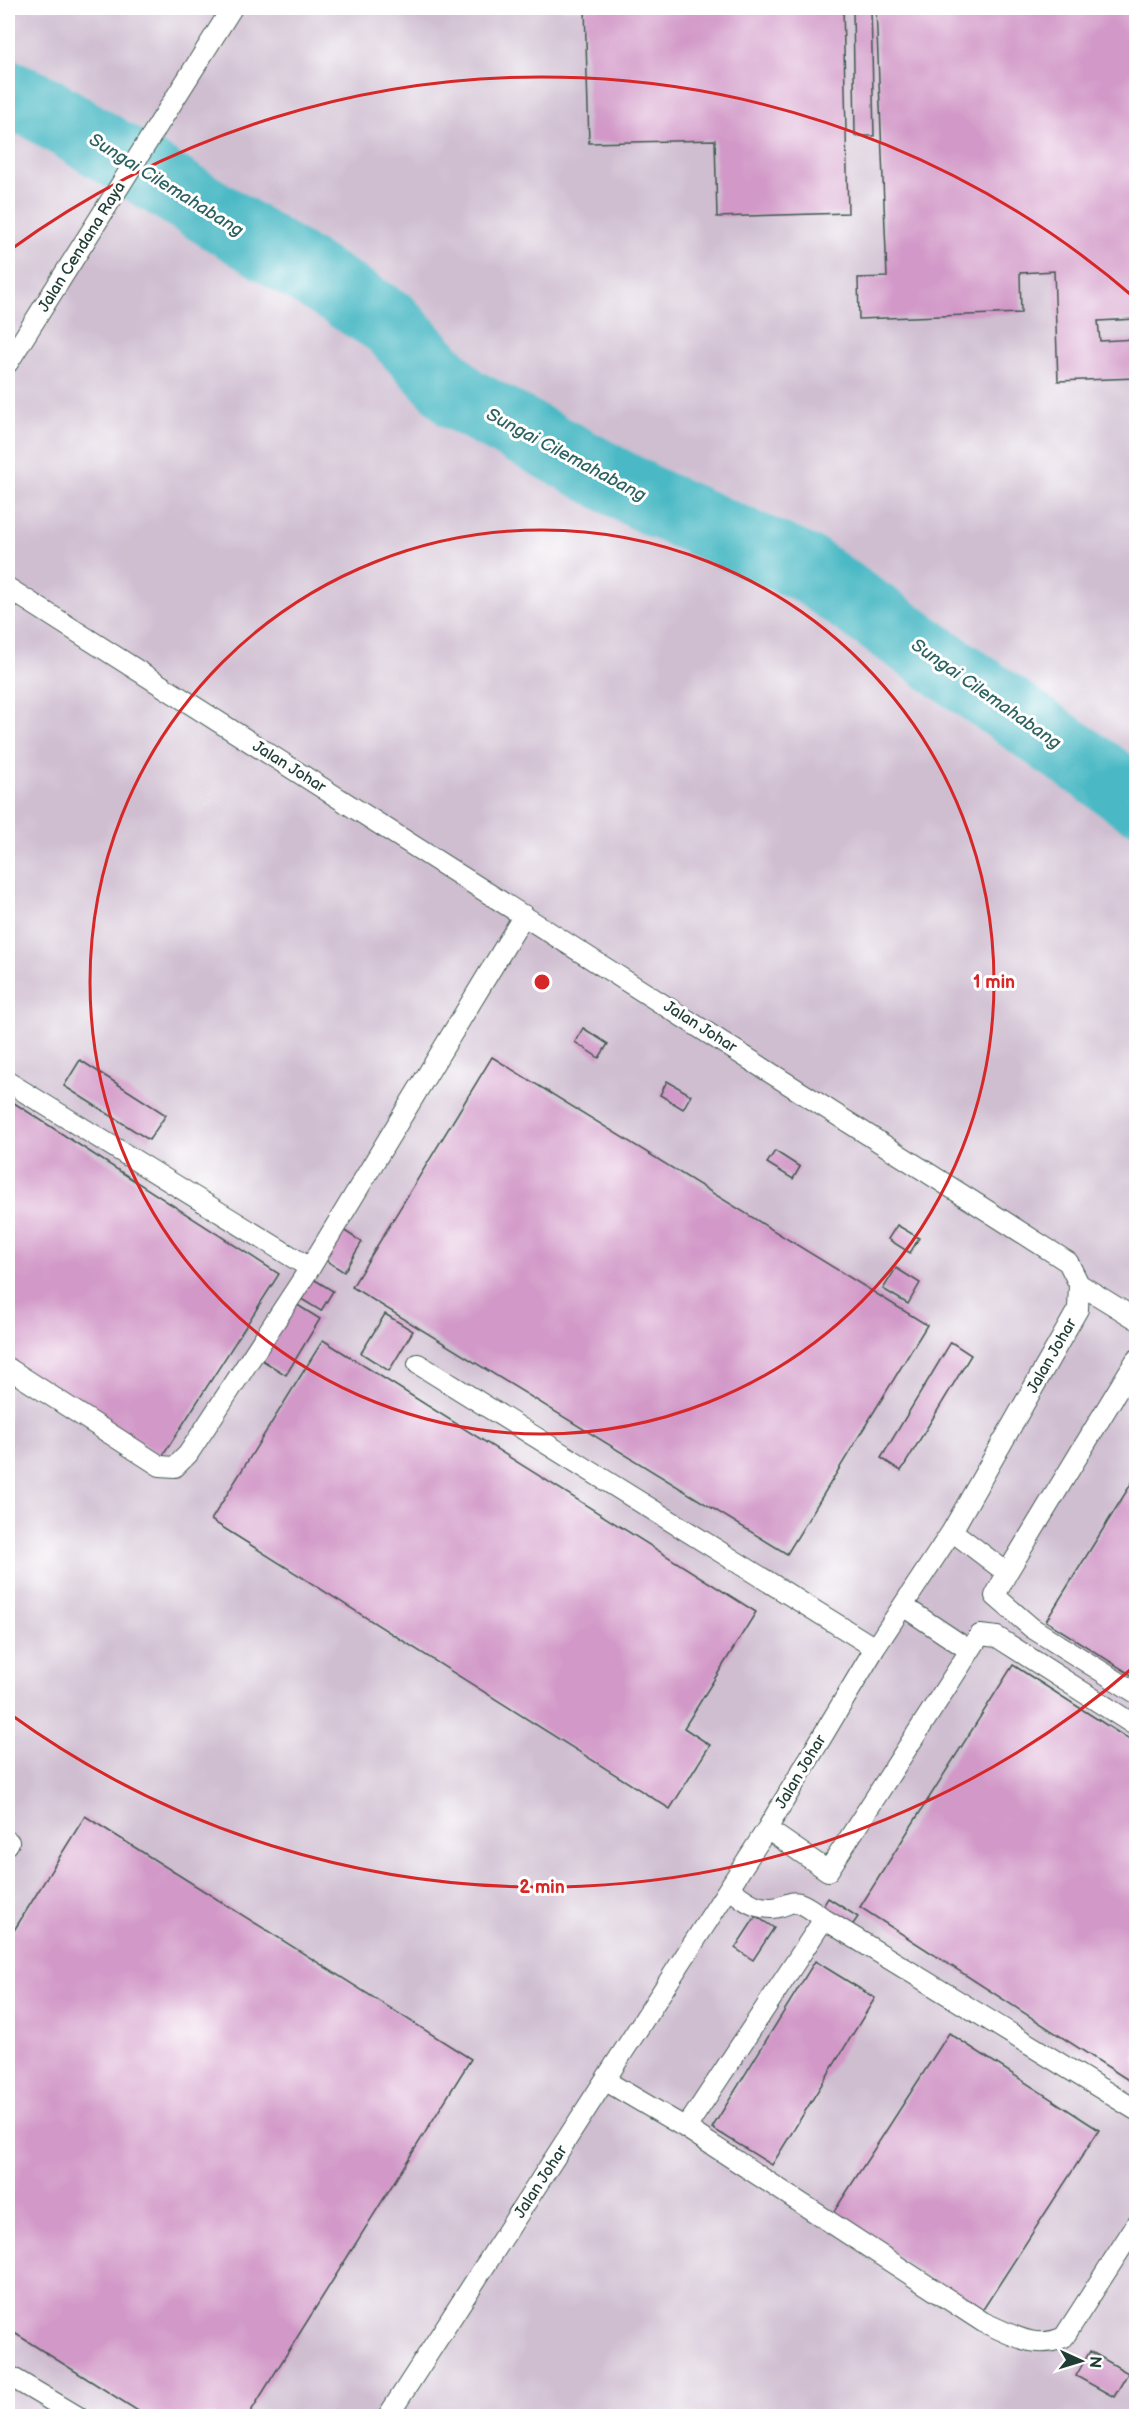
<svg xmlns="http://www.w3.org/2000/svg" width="1144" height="2424" font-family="'Balsamiq Sans',sans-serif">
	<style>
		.industrial { fill: #cfbdd0 }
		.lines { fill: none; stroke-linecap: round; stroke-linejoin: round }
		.river { stroke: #4bb9c5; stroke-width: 68 }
		.building { fill: #d299c8 }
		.lane-casing { stroke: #3f584e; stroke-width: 22 }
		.lane { stroke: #fff; stroke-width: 20 }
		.ring { fill: none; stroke: #d62828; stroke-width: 3 }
		.labels { text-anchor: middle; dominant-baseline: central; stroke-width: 6; stroke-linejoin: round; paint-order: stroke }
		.street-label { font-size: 16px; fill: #1f3d34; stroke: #fff }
		.water-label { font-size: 18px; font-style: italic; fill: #2c6260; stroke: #fff }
		.centre { fill: #d62828; stroke: #fff; stroke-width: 3 }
		.ring-label { font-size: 18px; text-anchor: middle; font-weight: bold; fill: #d62828; stroke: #fff; stroke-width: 6; stroke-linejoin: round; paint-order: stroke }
	</style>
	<rect width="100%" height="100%" fill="#fff"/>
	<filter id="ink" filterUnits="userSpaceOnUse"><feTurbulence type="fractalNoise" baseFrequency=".0167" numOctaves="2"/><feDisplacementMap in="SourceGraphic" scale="12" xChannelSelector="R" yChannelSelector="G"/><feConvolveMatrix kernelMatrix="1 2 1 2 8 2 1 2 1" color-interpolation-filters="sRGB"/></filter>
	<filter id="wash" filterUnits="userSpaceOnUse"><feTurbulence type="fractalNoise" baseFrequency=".008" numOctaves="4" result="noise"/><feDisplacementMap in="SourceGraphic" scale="24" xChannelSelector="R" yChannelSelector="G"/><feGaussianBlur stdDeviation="1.35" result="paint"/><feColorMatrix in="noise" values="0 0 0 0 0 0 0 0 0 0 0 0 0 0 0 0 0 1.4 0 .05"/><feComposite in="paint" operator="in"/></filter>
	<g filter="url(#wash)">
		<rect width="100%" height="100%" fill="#f4f1e2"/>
		<path class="industrial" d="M8,8H1136V2416H8Z"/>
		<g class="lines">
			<path class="river" d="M8,93L41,108L390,323L460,398L653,502L809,570L1136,799"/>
		</g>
		<g id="blocks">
			<path class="building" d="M585,8H843L848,213L717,217L715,140L589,143Z
				M853,8H871L874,136H855Z
				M876,8H1136V319L1098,321L1100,341L1136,339V378L1058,381L1054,271L1020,273L1021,313L859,319L858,278L887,277Z
				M583,1028L608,1044L599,1058L575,1042Z
				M492,1057L927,1325L787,1554L352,1287Z
				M80,1060L166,1115L149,1140L64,1086Z
				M667,1081L691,1095L683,1109L660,1095Z
				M8,1099L279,1274L162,1457L8,1358Z
				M775,1151L800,1167L793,1179L767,1163Z
				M897,1225L919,1238L910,1253L888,1239Z
				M340,1228L362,1242L344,1272L322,1258Z
				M896,1268L920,1283L908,1304L883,1289Z
				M310,1277L333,1291L321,1311L298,1297Z
				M291,1301L320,1319L286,1375L257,1357Z
				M385,1314L413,1331L389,1371L361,1353Z
				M323,1340L756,1612L684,1728L710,1745L670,1809L211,1520Z
				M951,1342L971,1355L901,1471L881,1458Z
				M1136,1476V1678L1046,1621Z
				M1013,1665L1136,1744V2085L860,1907Z
				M85,1816L471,2059L248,2416H146L8,2329V1940Z
				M828,1898L858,1917L851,1927L822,1908Z
				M756,1916L774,1928L753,1960L735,1948Z
				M815,1961L875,1998L772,2165L712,2128Z
				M949,2033L1099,2130L982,2311L833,2213Z
				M1090,2351L1128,2373L1114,2397L1076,2376Z"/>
		</g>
	</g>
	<g filter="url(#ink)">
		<use href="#blocks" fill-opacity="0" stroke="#3f584e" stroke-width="1.5"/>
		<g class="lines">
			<defs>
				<path id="lane" d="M8,363L232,8
					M8,588L1068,1262L1079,1284L1078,1309L952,1531L875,1648L767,1829L388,2416
					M8,1082L310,1268
					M1079,1284L1136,1319
					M418,1364L875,1648
					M8,1368L160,1466L175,1467L188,1454L310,1268L524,915
					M952,1531L1007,1573L995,1596L1032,1628L1136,1693
					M1007,1573L1136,1360
					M903,1606L969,1650
					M767,1829L828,1871L980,1635L997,1637L1136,1726
					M8,1844L9,1842
					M729,1888C738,1895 749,1905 761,1907C796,1913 783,1886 824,1919L1136,2110
					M606,2081L686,2128L983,2322C1011,2334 1035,2351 1064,2337L1136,2225
					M686,2128L824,1919
					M8,2375L77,2416"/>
			</defs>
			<use href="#lane" class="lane-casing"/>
			<use href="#lane" class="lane"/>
		</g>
	</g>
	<g class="ring">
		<circle cx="542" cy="982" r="452"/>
		<path d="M1136 1665A905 905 0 0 1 10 1714M10 250A905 905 0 0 1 1136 299"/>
	</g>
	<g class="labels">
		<g class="street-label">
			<text transform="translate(82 247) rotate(-58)">Jalan Cendana Raya</text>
			<text transform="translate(289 767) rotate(32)">Jalan Johar</text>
			<text transform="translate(700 1027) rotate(32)">Jalan Johar</text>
			<text transform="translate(1052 1356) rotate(-60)">Jalan Johar</text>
			<text transform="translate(801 1772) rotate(-59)">Jalan Johar</text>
			<text transform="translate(541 2182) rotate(-57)">Jalan Johar</text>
		</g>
		<g class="water-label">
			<text transform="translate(166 185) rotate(32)">Sungai Cilemahabang</text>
			<text transform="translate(566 455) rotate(28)">Sungai Cilemahabang</text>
			<text transform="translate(986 694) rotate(35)">Sungai Cilemahabang</text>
		</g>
	</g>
	<circle cx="542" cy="982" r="9" class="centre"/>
	<g class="ring-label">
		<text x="994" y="988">1 min</text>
		<text x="542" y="1893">2 min</text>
	</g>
	<rect width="1144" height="2424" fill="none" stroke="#fff" stroke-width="30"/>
	<g transform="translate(1081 2361) rotate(94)" stroke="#ffffff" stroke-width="4.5" paint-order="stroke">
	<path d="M0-4.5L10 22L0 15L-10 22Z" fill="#1f3d34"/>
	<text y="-9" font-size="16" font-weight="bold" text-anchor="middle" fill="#1f3d34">N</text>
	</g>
</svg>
